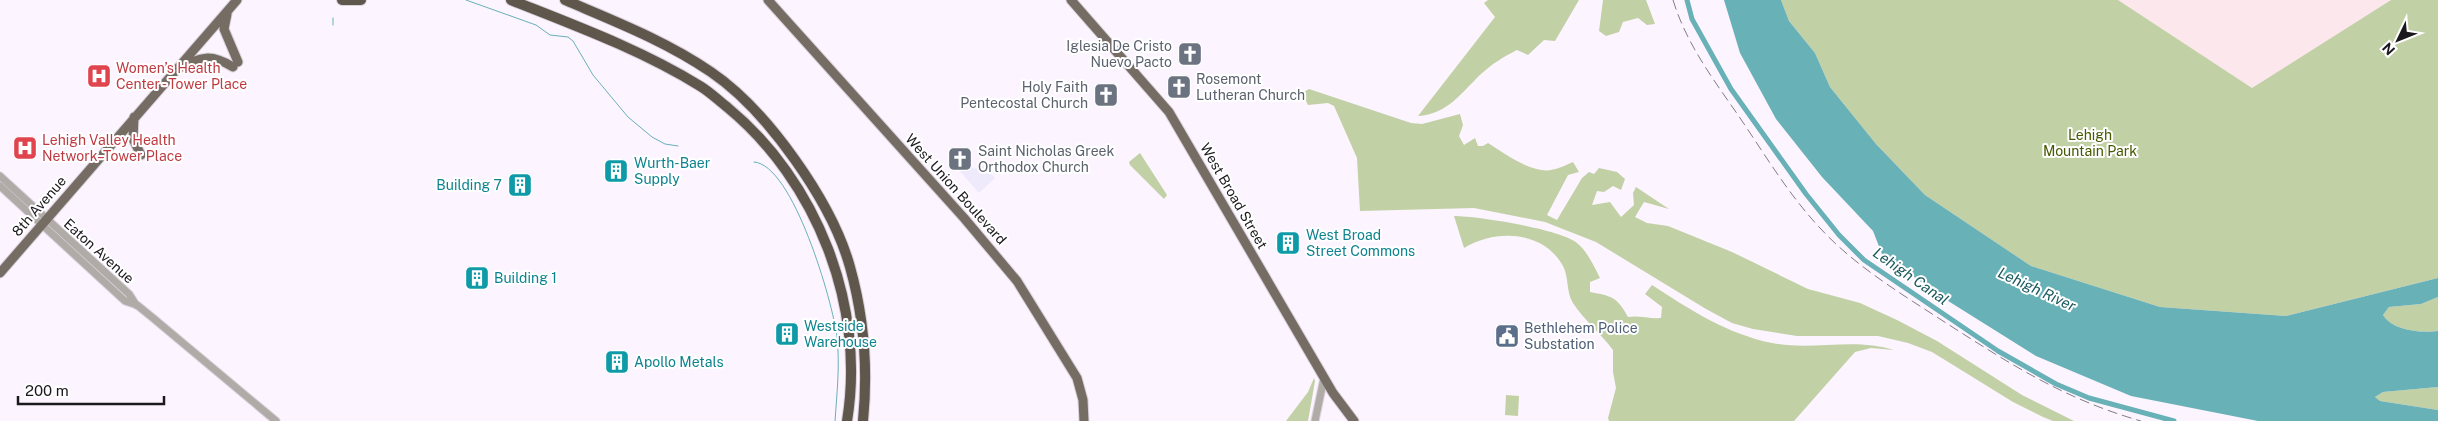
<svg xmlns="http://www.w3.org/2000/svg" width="2438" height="421" font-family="'Public Sans',sans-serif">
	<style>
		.industrial { fill: #fce7ec }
		.education { fill: #eeeafc }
		.green { fill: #c2d0a5 }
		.water { fill: #68b1b7 }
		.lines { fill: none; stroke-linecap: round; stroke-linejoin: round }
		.stream { stroke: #68b1b7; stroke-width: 1 }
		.canal { stroke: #68b1b7; stroke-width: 5 }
		.minor-casing { stroke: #d8d1db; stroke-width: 9 }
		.major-casing { stroke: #d8d1db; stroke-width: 11 }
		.highway-casing { stroke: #d8d1db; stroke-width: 12 }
		.minor { stroke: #b0aba6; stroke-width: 7 }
		.major { stroke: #756d63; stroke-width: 9 }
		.highway { stroke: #60574c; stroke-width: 10 }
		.rail { stroke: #827d84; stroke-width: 1; stroke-dasharray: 10 5; stroke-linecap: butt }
		.labels { text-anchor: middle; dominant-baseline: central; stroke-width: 4; stroke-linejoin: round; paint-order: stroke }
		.worship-label { font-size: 14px; fill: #5b616d; stroke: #fff; text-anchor: end }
		.health-label { font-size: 14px; fill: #be3a42; stroke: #fff; text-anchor: start }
		.park-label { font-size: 14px; fill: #465801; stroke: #fff }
		.culture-label { font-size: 14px; fill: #0d838f; stroke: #fff; text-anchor: start }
		.street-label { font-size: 14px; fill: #1c191e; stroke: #fff }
		.service-label { font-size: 14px; fill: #4e5e75; stroke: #fff; text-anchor: start }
		.water-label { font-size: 15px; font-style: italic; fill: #1a595d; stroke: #fff }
	</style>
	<rect width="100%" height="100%" fill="#fcf4ff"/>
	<path class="industrial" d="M2118,0H2391L2252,88Z"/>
	<path class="education" d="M966,162L974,169L982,164L995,178L979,193L958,169Z"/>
	<path class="green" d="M1488,0H1579L1555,41L1544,40L1528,55L1517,50C1503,57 1492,64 1481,74C1461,93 1448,114 1418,116L1495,17L1484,3Z
		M1603,0H1646L1655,24L1647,25L1638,18L1623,22L1619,32L1606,36L1599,31Z
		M1781,0H2118L2252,88L2391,0H2438V278L2286,316L2160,307L2031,266L1925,195L1876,144L1830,87L1815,53L1789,21Z
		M1309,89L1411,123L1422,124L1460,114L1463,125L1459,136L1464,145L1475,138L1478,146H1483L1488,143C1504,153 1524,168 1542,170C1552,172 1564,166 1573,162L1579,172L1568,175L1547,215L1557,220L1582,178L1589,172L1594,174L1599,168L1617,172L1625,179L1621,190L1613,186L1604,192L1597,191L1592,205L1610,202L1621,217L1634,205L1633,193L1636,187L1669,209L1644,202L1635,217L1647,223L1668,226L1732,252L1808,289L1860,303L1897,320L1937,341L2022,395L2074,421H2053L2043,417L2013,402L1932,352L1908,343L1878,336H1797L1753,329L1732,323L1706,309L1596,242L1545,222L1474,208L1360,211L1357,158L1334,106L1328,103L1308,105L1302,93Z
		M1140,153L1167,195L1164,199L1130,165L1129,162Z
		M1454,216C1477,216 1560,229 1577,243C1587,251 1594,266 1600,278L1590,282V292C1612,296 1617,297 1628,317C1639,315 1649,319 1661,318L1662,307L1645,294L1652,285C1689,309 1727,334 1772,343C1813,351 1854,337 1894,350L1871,348L1855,352L1794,421H1609L1608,418L1616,388L1613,372V350C1601,334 1584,320 1573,303C1566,292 1569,277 1563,266C1543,230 1495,229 1464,248Z
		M2438,297V331C2421,333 2393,331 2383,315L2389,307L2421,304Z
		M1314,378L1315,381L1308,421H1286L1308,392Z
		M2438,387V410L2380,401L2375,397L2383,392Z
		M1506,395L1519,396L1518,416L1505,415Z"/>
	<path class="water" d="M1724,0H1781L1789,21L1815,53L1830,87L1876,144L1925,195L2031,266L2160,307L2286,316L2438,278V297L2421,304L2389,307L2383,315C2393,331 2421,333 2438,331V387L2383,392L2375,397L2380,401L2438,410V421H2258L2131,396L2036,356L1945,299L1882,254L1873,231L1822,177L1776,119L1740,53Z"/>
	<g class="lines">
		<path class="stream" d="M466,0L536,25L550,35L568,37L573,41L593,75L628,117L652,137L665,144L678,146
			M333,18V25
			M754,162C793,164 833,303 837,337C840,364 837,393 835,421"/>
		<path class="canal" d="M1687,0L1692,19L1731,89L1806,194L1839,235L1864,260L1998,351L2056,384L2089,398L2174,421"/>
		<defs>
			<path id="minor" d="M0,176L129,294L136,305
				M0,186L125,301L137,305L153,318L276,421
				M1315,421L1324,378"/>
			<path id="major" d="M768,0L964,218L1017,281L1077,378L1083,400L1084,421
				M1071,0L1169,112L1333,393L1354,421
				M227,14L224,29L238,62
				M179,68C202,57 210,53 233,67
				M134,117L133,139L141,155
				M0,273L237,0"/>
			<path id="highway" d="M342,0H361
				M511,0C574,25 642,50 700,86C710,92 718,100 727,107C817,181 866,306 847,421
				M565,0C614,21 666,41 711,72C767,110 832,202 850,267C864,317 868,370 863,421"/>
		</defs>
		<use href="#minor" class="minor-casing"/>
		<use href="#major" class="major-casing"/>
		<use href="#highway" class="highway-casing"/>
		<use href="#minor" class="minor"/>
		<use href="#major" class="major"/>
		<use href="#highway" class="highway"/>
		<path class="rail" d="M1673,0C1686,43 1713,79 1738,115C1764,153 1788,194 1820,228C1855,266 1900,293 1943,321C2010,364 2064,399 2141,421"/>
	</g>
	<defs>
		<symbol id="church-square" viewBox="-11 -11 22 22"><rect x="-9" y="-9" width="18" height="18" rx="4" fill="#6b7280" stroke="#fff"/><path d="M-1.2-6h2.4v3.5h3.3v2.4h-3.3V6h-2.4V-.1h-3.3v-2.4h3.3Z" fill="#fff"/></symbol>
		<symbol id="hospital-square" viewBox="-11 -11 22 22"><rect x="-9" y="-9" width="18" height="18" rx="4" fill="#e0444e" stroke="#fff"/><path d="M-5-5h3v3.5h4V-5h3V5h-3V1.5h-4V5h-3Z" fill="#fff"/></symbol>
		<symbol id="building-square" viewBox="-11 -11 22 22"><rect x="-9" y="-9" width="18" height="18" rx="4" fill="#0f9aa8" stroke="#fff"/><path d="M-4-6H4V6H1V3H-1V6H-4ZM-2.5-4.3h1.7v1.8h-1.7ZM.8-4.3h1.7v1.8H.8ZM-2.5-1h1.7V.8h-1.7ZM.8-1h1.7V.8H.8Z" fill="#fff"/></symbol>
		<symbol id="civic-square" viewBox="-11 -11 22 22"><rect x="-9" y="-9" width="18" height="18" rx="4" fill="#5c6f8a" stroke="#fff"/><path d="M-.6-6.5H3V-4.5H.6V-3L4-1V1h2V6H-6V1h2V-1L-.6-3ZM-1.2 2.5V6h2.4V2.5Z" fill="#fff"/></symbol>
	</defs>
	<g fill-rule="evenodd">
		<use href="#church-square" x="1176" y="40" width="28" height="28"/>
		<use href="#hospital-square" x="85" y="62" width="28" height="28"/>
		<use href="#church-square" x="1165" y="73" width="28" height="28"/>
		<use href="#church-square" x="1092" y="81" width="28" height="28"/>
		<use href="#hospital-square" x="11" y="134" width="28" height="28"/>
		<use href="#church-square" x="946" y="145" width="28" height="28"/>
		<use href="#building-square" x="602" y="157" width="28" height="28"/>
		<use href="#building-square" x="506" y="171" width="28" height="28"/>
		<use href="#building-square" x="1274" y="229" width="28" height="28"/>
		<use href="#building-square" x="463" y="264" width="28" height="28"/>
		<use href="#building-square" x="773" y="320" width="28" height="28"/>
		<use href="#civic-square" x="1493" y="322" width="28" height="28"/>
		<use href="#building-square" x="603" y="348" width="28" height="28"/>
	</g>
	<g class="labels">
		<g class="worship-label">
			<text x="1172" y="46">Iglesia De Cristo<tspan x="1172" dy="16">Nuevo Pacto</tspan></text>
			<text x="1196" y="79" text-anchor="start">Rosemont<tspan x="1196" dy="16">Lutheran Church</tspan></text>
			<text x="1088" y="87">Holy Faith<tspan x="1088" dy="16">Pentecostal Church</tspan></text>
			<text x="978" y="151" text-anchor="start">Saint Nicholas Greek<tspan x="978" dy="16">Orthodox Church</tspan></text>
		</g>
		<g class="health-label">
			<text x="116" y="68">Women’s Health<tspan x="116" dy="16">Center - Tower Place</tspan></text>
			<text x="42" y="140">Lehigh Valley Health<tspan x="42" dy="16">Network–Tower Place</tspan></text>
		</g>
		<g class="park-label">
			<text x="2090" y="135">Lehigh<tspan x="2090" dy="16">Mountain Park</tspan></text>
		</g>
		<g class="culture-label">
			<text x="634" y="163">Wurth-Baer<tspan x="634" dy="16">Supply</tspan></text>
			<text x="502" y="185" text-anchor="end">Building 7</text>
			<text x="1306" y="235">West Broad<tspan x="1306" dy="16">Street Commons</tspan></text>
			<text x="494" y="278">Building 1</text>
			<text x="804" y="326">Westside<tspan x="804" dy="16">Warehouse</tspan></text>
			<text x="634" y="362">Apollo Metals</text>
		</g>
		<g class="street-label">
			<text transform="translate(956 189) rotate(48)">West Union Boulevard</text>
			<text transform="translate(1234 196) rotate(60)">West Broad Street</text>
			<text transform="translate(39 206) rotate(-49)">8th Avenue</text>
			<text transform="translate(99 251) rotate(42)">Eaton Avenue</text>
		</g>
		<g class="service-label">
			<text x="1524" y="328">Bethlehem Police<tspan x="1524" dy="16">Substation</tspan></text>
		</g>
		<g class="water-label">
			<text transform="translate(1911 276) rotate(35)">Lehigh Canal</text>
			<text transform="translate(2037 289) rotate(25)">Lehigh River</text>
		</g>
	</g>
	<g transform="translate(2398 40) rotate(227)" stroke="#ffffff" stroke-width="4" paint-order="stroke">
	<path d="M0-4L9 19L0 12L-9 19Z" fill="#1c191e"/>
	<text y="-8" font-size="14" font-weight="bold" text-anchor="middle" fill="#1c191e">N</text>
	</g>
	<path d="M18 396v8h146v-8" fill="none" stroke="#1c191e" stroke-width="2.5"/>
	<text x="25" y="396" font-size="15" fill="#1c191e" stroke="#ffffff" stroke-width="4" paint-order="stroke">200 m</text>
</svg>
